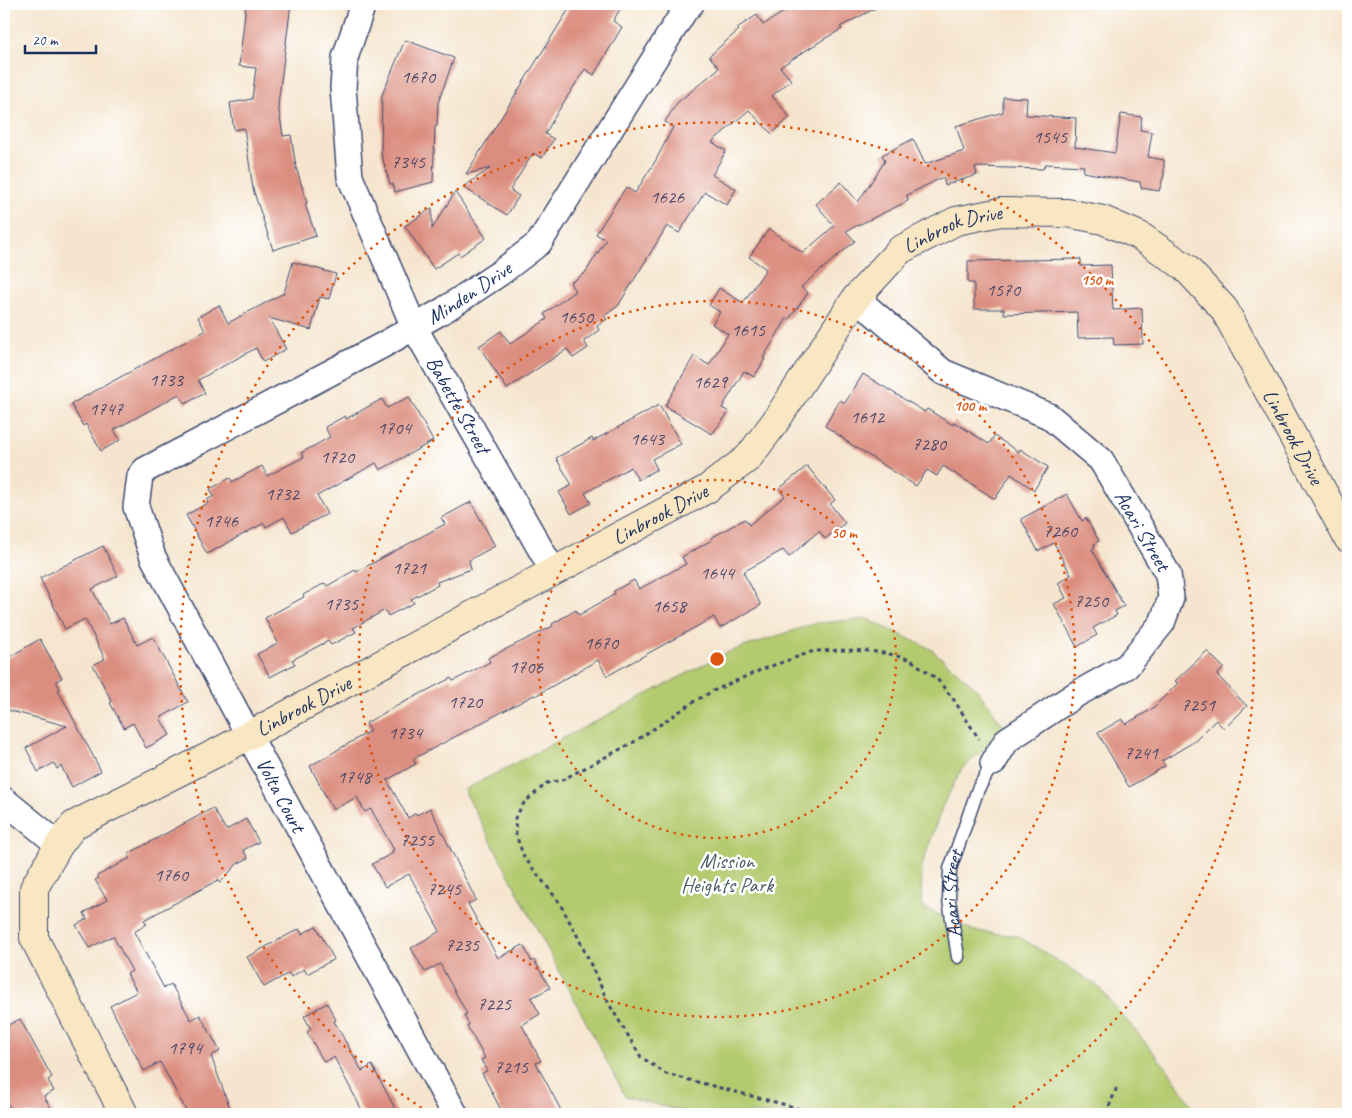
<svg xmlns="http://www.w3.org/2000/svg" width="1352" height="1118" font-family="Caveat,sans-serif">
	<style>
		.green { fill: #b4ca6e; stroke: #687c66 }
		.building { fill: #db8e7f }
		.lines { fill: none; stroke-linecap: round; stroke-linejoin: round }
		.lane-casing { stroke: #3c4a6f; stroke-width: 15 }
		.street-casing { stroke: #3c4a6f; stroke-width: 28 }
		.secondary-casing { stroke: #3c4a6f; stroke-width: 30 }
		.path { stroke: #3c4a6f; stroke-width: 3; stroke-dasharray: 4 4; stroke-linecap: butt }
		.lane { stroke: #fff; stroke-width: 12 }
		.street { stroke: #fff; stroke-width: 25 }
		.secondary { stroke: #f9e7c3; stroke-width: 28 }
		.ring { fill: none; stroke: #de5710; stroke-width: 2.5; stroke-dasharray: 2.5 5 }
		.labels { text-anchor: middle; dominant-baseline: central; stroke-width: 5; stroke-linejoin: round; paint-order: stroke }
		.number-label { font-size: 19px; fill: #4b4766 }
		.street-label { font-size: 21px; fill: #1b2f5e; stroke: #fff }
		.park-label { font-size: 21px; fill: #495e63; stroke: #fff }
		.centre { fill: #de5710; stroke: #fff; stroke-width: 2.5 }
		.ring-label { font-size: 15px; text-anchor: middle; font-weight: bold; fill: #de5710; stroke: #fff; stroke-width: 5; stroke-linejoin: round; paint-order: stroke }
	</style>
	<rect width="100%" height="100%" fill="#fff"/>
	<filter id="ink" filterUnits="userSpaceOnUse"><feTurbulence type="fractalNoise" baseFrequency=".02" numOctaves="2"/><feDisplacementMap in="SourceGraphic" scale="10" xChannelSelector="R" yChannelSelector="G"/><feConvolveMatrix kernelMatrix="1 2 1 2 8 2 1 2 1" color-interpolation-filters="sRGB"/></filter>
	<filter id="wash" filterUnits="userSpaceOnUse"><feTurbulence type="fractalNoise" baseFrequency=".0096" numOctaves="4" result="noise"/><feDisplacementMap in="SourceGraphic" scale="20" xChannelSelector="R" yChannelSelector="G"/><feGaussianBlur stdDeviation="1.12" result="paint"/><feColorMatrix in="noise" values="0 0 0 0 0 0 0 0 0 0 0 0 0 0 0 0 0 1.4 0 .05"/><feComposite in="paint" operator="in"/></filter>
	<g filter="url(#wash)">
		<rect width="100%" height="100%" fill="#f5e5ce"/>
		<path class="green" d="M867,619L931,649L976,688L1006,729L961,770L942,807L922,866L921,906L974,931L1018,936L1097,985L1169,1071L1198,1114H712L681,1111L625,1096L464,790L726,653L816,623Z"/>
		<g id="blocks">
			<path class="building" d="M246,4H291L278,104L283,136L291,135L296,167L307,203L305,204L316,236L273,250L253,189L244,128L234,130L230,103L252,99L256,68L239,66Z
				M572,4H623L613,21L622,27L594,75L585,69L557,113L545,134L554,139L542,158L533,153L510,190L519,196L507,215L463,187L491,168L466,174Z
				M806,4H883L840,27L842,29L824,39L780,67L791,80L772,96L790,117L772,134L749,110L712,142L726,151L712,175L736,189L727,205L705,192L679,233L667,226L618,306L604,316L607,319L597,326L599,330L584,341L588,348L573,358L567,349L507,389L479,346L501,331L510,344L547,319L544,314L575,291L570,283L585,273L606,240L596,234L626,187L635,193L656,160L673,127L665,122L677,103L719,68L709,56L739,30L737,28L757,15L763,25L790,8L792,11Z
				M405,40L454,58L438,103L437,126L435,127L433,182L395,192L393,184H390L381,153L382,95Z
				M1003,97L1027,98L1026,115L1076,118L1075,147L1115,153L1121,114L1142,117L1140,130L1152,132L1148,157L1164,160V175L1159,191L1141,188L1140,182L1083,172L1084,166L1045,164L1043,169L975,167L977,175L945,185L943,177L907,195L908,201L846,231L855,241L801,287L808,293L789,319L787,318L763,358L765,359L754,377L744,371L722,408L729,412L712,434L665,406L694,356L709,365L728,334L712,324L720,312L709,305L719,288L743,303L766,269L749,257L769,229L803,253L834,226L816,204L841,182L858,202L885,161L882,155L913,139L925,164L964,151L956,126L1003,112Z
				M455,192L486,238L460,256L458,253L434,269L405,226L432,208V229Z
				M1081,259V266L1111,265L1113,310L1142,308L1143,344L1114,345L1113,337L1078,338L1077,312L1004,314V309H974V283H968V261Z
				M293,262L336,274L329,299L320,297L311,330L269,318L286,349L263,362L256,348L198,380L205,393L185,404L179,394L114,430L120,440L101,451L86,424L83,426L71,404L205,331L198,317L219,305L228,323L284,293Z
				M863,374L925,412L927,409L953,425L954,422L989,444L994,436L1019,452L1020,449L1048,467L1034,490L1011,474L995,499L943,466L937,476L927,470L916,486L843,439V438L825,426L840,400L845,403Z
				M409,397L433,441L380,470L376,463L317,496L327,514L292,532L284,517L266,527L264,523L207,554L186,515L208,503L207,500L214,496L210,489L230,478L232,482L262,466L267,476L304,457L301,453L330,437L325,427L345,416L346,419L382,399L387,408Z
				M659,405L681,444L652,459L657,469L638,480L631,467L585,493L591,503L571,514L559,492L572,485L556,458L592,438L593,441Z
				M807,466L835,500L830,504L845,523L825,539L819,531L789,557L783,550L743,572L761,605L720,628L714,617L607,676L598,660L535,696L534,695L413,759L416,764L387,780L408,818L416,813L417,815L430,808L476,900L468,904L498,958L523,945L532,962L534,960L550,988L531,998L540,1014L522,1025L541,1061L536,1063L563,1114H503L482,1073L487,1071L481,1060L485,1058L467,1026L469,1025L464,1015L467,1014L440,964L425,972L411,948L440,931L409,874L385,887L372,864L393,853L392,851L394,850L371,809L365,812L357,797L333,810L310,766L370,731L366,723L391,709L451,678L453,681L490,662L488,658L553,626L552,624L576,610L579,615L615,594L614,591L634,580L639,589L686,564L682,557L712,540L711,538L745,519L749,525L785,496L779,489Z
				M1067,494L1082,521L1086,518L1099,541L1094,544L1095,547L1092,549L1124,606L1115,611L1117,615L1093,628L1097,635L1077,647L1054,604L1066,598L1058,583L1071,575L1054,543L1038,551L1021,519Z
				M471,502L495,546L469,560L471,569L437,582L438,585L411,599L414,603L388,616L385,610L353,628L356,632L331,645L328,641L292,660L295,664L270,677L257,654L278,643L265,618L304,597L303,595L325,583L327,586L355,570L356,572L445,524L441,518Z
				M103,546L118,576L92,589L110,624L123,618L137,645L153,637L188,702L160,718L170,735L146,748L133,723L124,728L110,703L112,702L93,665L105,659L85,619L65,629L40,578Z
				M40,639L62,678L56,681L60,689L58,690L101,771L72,787L61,766L57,769L54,763L38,772L26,748L67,726L4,709V660Z
				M1207,651L1224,668L1217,675L1247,706L1224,729L1216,720L1195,741L1162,761L1165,766L1129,787L1098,733L1122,719L1126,724L1152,709L1178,683L1175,681Z
				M213,808L226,830L246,819L259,842L243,850L248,858L237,864L220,883L218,880L144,920L147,924L134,932L164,988L171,984L191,1020L200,1015L220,1051L211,1056L232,1114H188L160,1062L144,1071L110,1006L137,992L127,974L132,971L113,936L89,948L76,925L87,919L84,913L107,900L95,880L99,878L97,876L130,858L128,854Z
				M316,926L334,959L307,974L304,969L291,977L289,973L264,987L247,957L299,929L302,934Z
				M327,1003L336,1020L334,1021L362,1071L372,1065L398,1114H364L334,1057L324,1062L307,1032L311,1029L304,1016Z
				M20,1019L52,1077L48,1080L54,1091L44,1096L54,1114H13L4,1097V1027Z"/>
		</g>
	</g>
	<g filter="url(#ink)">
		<use href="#blocks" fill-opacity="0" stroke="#3c4a6f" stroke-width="1"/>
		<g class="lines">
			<defs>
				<g id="lane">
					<path id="s1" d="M958,957L949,900L950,869L978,789L993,763"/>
				</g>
				<g id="street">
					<path id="s2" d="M363,4L345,58L343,88L350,177L414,327L553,571"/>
					<path id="s3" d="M856,298L943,372L1049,416L1101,460L1168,574L1171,598L1162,623L1127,666L1075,695L1007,740L993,763"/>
					<path d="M4,800L59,845"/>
					<path id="s4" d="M455,1114L268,771L153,557L136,507L140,476L145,470L383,345L444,310L500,273L539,243L685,10L691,4"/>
				</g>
				<g id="secondary">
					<path id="s5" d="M124,1114L34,938V888L59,845L74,825L218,752L707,489L748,458L775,422L856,298L900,250L956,221L1001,212L1067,213L1103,220L1140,236L1185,267L1224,309L1348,538"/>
				</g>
			</defs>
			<use href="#lane" class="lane-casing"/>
			<use href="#street" class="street-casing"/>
			<use href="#secondary" class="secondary-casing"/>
			<path class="path" d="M815,1114L790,1106L666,1074L641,1057L609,1004L578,937L559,902L524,857L516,835L515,818L524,803L547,783L562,780L634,742L695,701L713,691L763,669L814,651L845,650L870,651L890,654L911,660L937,679L954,700L979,739
				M1106,1114L1117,1087"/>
			<use href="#lane" class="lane"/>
			<use href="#street" class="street"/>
			<use href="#secondary" class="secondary"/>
		</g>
	</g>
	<g class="ring">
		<circle cx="717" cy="659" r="179"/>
		<circle cx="717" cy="659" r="358"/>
		<path d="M428 1112A537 537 0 1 1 1006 1112"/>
	</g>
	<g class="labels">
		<g class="number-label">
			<text x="418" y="77">1670</text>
			<text x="1050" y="137">1545</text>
			<text x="408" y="162">7345</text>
			<text x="667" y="197">1626</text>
			<text x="1003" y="290">1570</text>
			<text x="576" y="317">1650</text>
			<text x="748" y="330">1615</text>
			<text x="166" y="380">1733</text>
			<text x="710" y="382">1629</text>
			<text x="106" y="409">1747</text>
			<text x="867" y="417">1612</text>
			<text x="394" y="428">1704</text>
			<text x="647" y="439">1643</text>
			<text x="929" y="444">7280</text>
			<text x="337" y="457">1720</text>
			<text x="282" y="494">1732</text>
			<text x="221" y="521">1746</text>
			<text x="1060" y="531">7260</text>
			<text x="409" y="568">1721</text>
			<text x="717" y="573">1644</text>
			<text x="1091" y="601">7250</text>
			<text x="341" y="604">1735</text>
			<text x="669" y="606">1658</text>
			<text x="601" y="643">1670</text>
			<text x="526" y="667">1706</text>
			<text x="465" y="702">1720</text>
			<text x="1198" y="705">7251</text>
			<text x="405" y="733">1734</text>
			<text x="1141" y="753">7241</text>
			<text x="354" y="777">1748</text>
			<text x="417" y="840">7255</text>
			<text x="171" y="875">1760</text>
			<text x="444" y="889">7245</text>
			<text x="462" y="945">7235</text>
			<text x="494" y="1004">7225</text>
			<text x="185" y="1048">1794</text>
			<text x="511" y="1067">7215</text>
		</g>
		<g class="street-label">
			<text stroke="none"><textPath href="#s5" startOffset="1406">Linbrook Drive</textPath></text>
			<text stroke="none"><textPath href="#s4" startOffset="1095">Minden Drive</textPath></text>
			<text stroke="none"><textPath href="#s2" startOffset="429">Babette Street</textPath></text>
			<text stroke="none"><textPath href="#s5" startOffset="1858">Linbrook Drive</textPath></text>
			<text stroke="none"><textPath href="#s5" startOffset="986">Linbrook Drive</textPath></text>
			<text stroke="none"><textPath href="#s3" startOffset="379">Acari Street</textPath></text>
			<text stroke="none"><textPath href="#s5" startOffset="581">Linbrook Drive</textPath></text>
			<text transform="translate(281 795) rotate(62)">Volta Court</text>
			<text stroke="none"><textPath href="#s1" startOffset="64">Acari Street</textPath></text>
		</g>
		<g class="park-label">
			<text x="727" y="861">Mission<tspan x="727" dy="24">Heights Park</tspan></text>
		</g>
	</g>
	<circle cx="717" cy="659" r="8" class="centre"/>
	<g class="ring-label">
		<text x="1097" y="285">150 m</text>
		<text x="970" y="411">100 m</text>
		<text x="844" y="538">50 m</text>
	</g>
	<rect width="1352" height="1118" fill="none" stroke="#fff" stroke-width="20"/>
	<path d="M25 45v8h71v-8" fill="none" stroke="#1b2f5e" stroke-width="2.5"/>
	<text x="32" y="45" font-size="15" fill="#1b2f5e" stroke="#ffffff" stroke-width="4" paint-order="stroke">20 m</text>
</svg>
